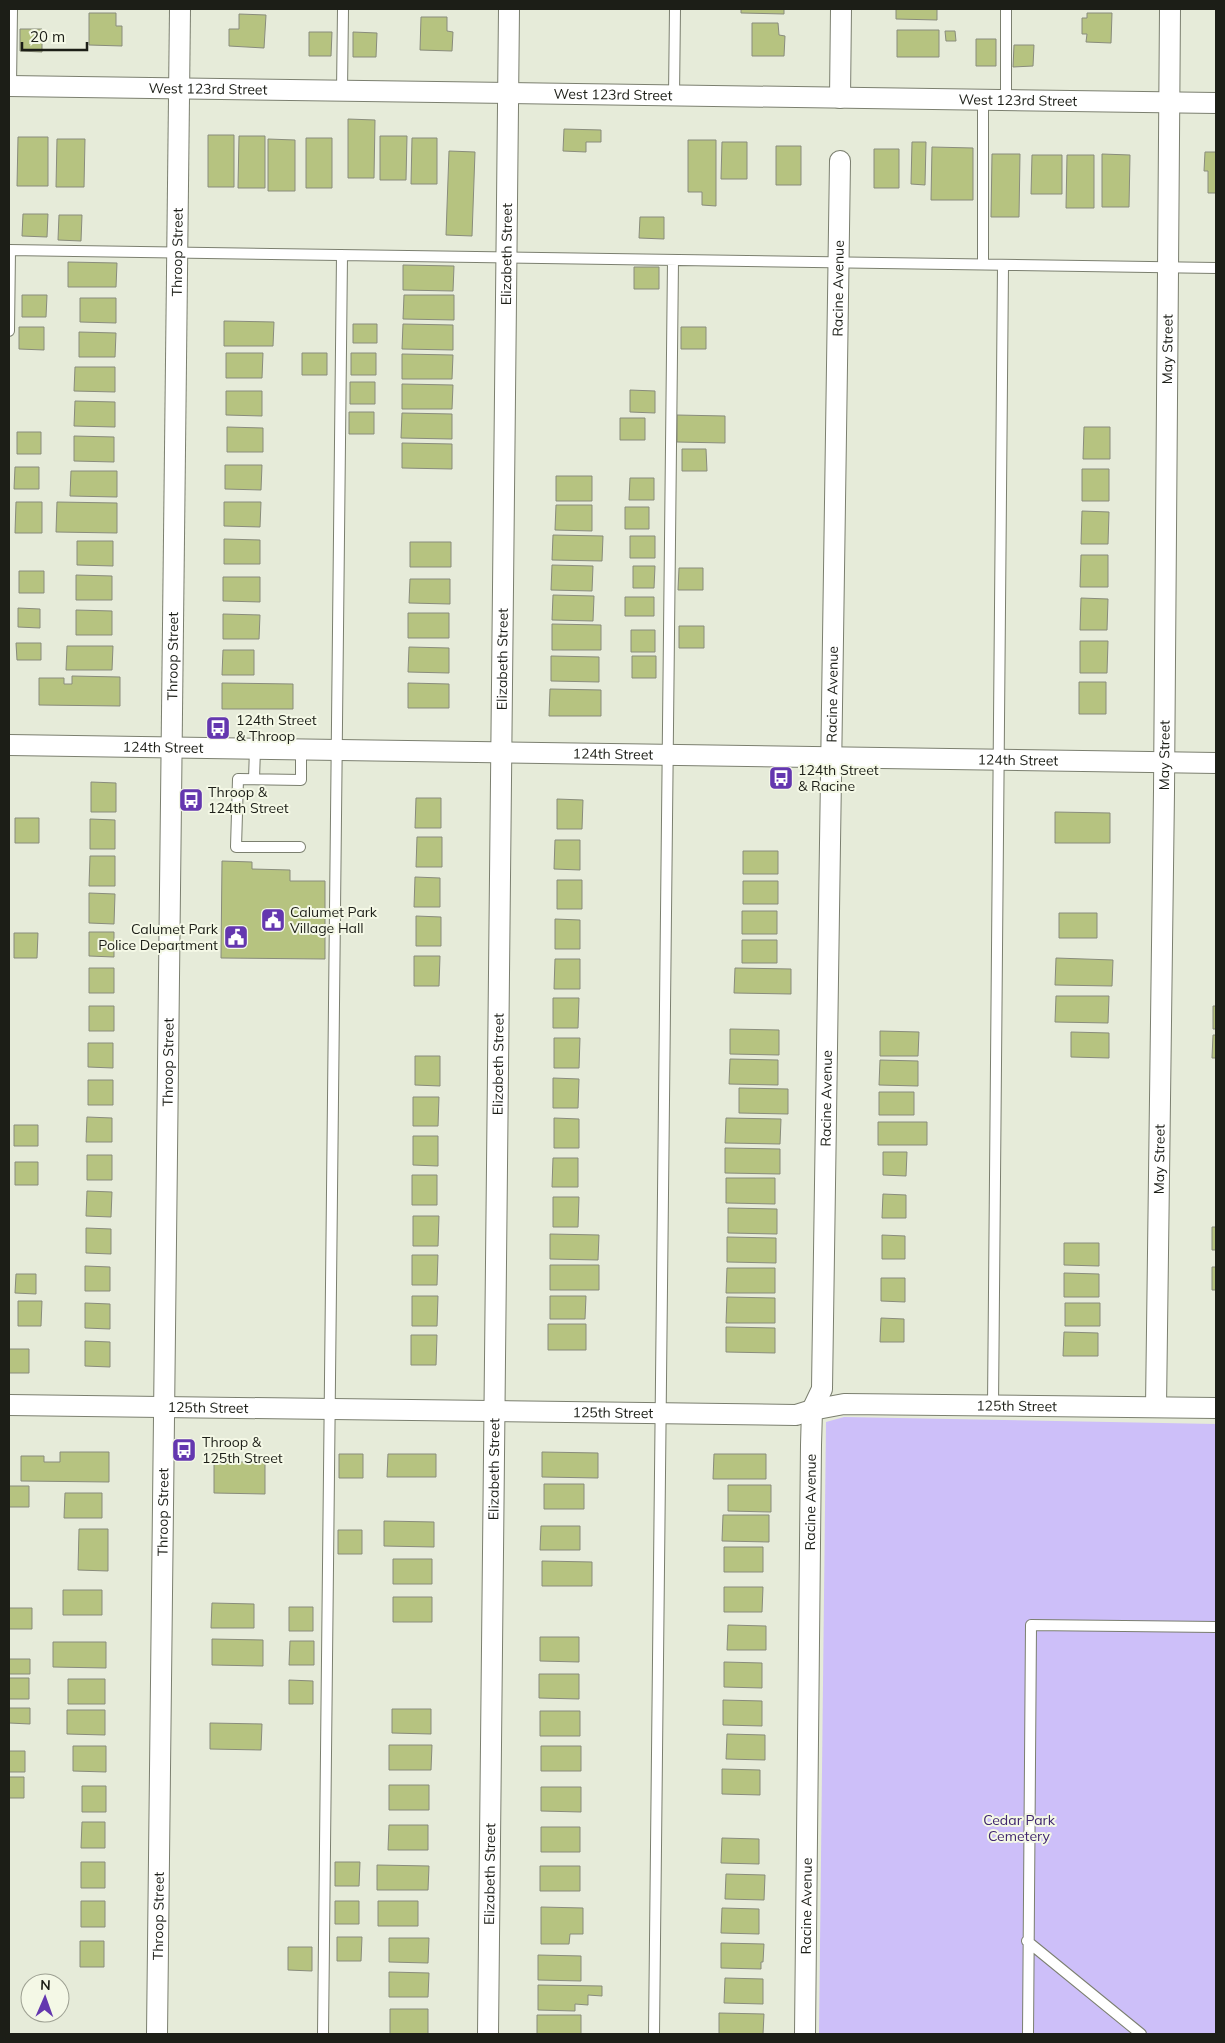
<svg xmlns="http://www.w3.org/2000/svg" width="1225" height="2043" font-family="Mulish,sans-serif">
	<style>
		.green { fill: #cdbff9 }
		.building { fill: #b6c380; stroke: #898c7c }
		.lines { fill: none; stroke-linecap: round; stroke-linejoin: round }
		.lane-casing { stroke: #7b7f6f; stroke-width: 12 }
		.street-casing { stroke: #7b7f6f; stroke-width: 22 }
		.lane { stroke: #fff; stroke-width: 10 }
		.street { stroke: #fff; stroke-width: 20 }
		.labels { text-anchor: middle; dominant-baseline: central; stroke-width: 4; stroke-linejoin: round; paint-order: stroke }
		.street-label { font-size: 14px; fill: #1c1e17; stroke: #f4f8e6 }
		.poi-label { font-size: 14px; fill: #1c1e17; stroke: #f4f8e6; text-anchor: start }
		.park-label { font-size: 14px; fill: #3f256e; stroke: #f4f8e6 }
	</style>
	<rect width="100%" height="100%" fill="#e6ebd9"/>
	<path class="green" d="M844,1417L1216,1424V2034H819L826,1422Z"/>
	<path class="building" d="M741,9H784V14L741,13Z
		M896,9H937V20L896,19Z
		M89,13H116V26H122V46L89,45Z
		M1087,13H1112L1111,43L1086,42L1087,34H1082V18H1087Z
		M239,14L266,15L264,48L229,46V29H239Z
		M421,17H447V31L453,32L452,51L420,50Z
		M752,23H778L779,35L785,36L784,56H752Z
		M20,29H42V52L20,51Z
		M897,30H939V57H897Z
		M945,31H955L956,41H946Z
		M309,32H332L331,56H309Z
		M353,32L377,33L376,57H353Z
		M976,39H996V66H976Z
		M1014,45H1034L1033,66L1013,67Z
		M348,119L375,120L374,178H348Z
		M564,129L601,130V142H586V152L563,151Z
		M208,135H234V187H208Z
		M239,136H265V188H238Z
		M380,136H407L406,180H380Z
		M18,137H48V186H17Z
		M306,138H332V188H306Z
		M412,138H437V184H411Z
		M57,139H85L84,187H56Z
		M268,139L295,140V191H268Z
		M688,140H716V206L702,205V192H688Z
		M722,142H747V179H721Z
		M912,142H926L925,185L911,184Z
		M776,146H801V185H776Z
		M932,147L973,148V200H931Z
		M874,149H899V188H874Z
		M449,151L475,152L472,236L446,235Z
		M1205,152H1216V212V193H1208V171H1204Z
		M992,154H1020L1019,217H991Z
		M1102,154L1130,155L1129,207H1102Z
		M1032,155H1062V194H1031Z
		M1067,155H1094V208H1066Z
		M23,214H48L47,237L22,236Z
		M59,215H82L81,241L58,240Z
		M640,217H664V239L639,238Z
		M68,262L117,263L116,287H68Z
		M403,265L454,266L453,291L403,290Z
		M634,267H659V289H634Z
		M22,295H47L46,317H22Z
		M404,295H454V320L403,319Z
		M80,298H116V323L80,322Z
		M224,321L274,322L273,346H224Z
		M353,324H377V343H353Z
		M403,324L453,325V350L402,349Z
		M19,327H44V350L19,349Z
		M681,327H706V349H681Z
		M79,332L116,333L115,357H79Z
		M226,353H263L262,378H226Z
		M302,353H327V375H302Z
		M351,353H376V375H351Z
		M402,354L453,355L452,379H402Z
		M75,367H115V392L74,391Z
		M350,382H375V404H350Z
		M402,384L453,385L452,409H402Z
		M630,390L655,391V413L630,412Z
		M226,391H262V416L226,415Z
		M75,401L115,402V427L74,426Z
		M349,412H374V434H349Z
		M402,413L452,414V439L401,438Z
		M677,415L725,416V443L677,442Z
		M620,418H645V440H620Z
		M227,427L263,428V452H227Z
		M1084,427H1110V459H1083Z
		M17,432H41V454H17Z
		M74,436L114,437V462L74,461Z
		M402,443L452,444V469L402,468Z
		M682,449H706L707,471H682Z
		M225,465H262L261,490L225,489Z
		M15,467H39V489H14Z
		M1082,469H1109V501H1082Z
		M71,471H117V497L70,496Z
		M556,476H592V501H556Z
		M630,478H654V500H629Z
		M16,502H42V533H15Z
		M57,502L117,503V533L56,532Z
		M224,502H261L260,527L224,526Z
		M556,505H592V531L555,530Z
		M625,507H649V529H625Z
		M1082,511L1109,512L1108,544H1081Z
		M553,535L603,536L602,561L552,560Z
		M630,536H655V558H630Z
		M224,539L260,540V564H224Z
		M77,541H113V566L77,565Z
		M410,542H451V567H410Z
		M1081,555H1108V587H1080Z
		M552,565L593,566L592,591L551,590Z
		M633,566H655L654,588H633Z
		M679,568H703V590H678Z
		M19,571H44V593H19Z
		M76,575L112,576V600H76Z
		M223,577H260V602L223,601Z
		M410,579H450V604L409,603Z
		M553,595L594,596L593,621L552,620Z
		M625,597H654V616H625Z
		M1081,598L1108,599L1107,630H1080Z
		M18,608L40,609V628L18,627Z
		M76,610L112,611V635H76Z
		M408,613H449V638H408Z
		M223,614L260,615L259,639H223Z
		M552,624L601,625V650H552Z
		M679,626H704V648H679Z
		M631,630H655V652H631Z
		M1080,641H1108L1107,673H1080Z
		M16,643H41V660H17Z
		M67,646H113L112,670H66Z
		M409,647L449,648V673L408,672Z
		M223,650H254V675H222Z
		M551,656L599,657V682L551,681Z
		M632,656H656V678H632Z
		M72,676L120,677V706L39,705V678H64V684H72Z
		M1079,682H1106V714H1079Z
		M222,683L293,684V709H222Z
		M408,683L449,684V708H408Z
		M550,689L601,690V716H549Z
		M91,782L116,783V812H91Z
		M416,798H441V828H415Z
		M557,799L583,800L582,829H557Z
		M1055,812L1110,813V843H1055Z
		M15,818H39V843H15Z
		M90,819L115,820V849H90Z
		M417,837H442V867H416Z
		M555,840H580V870L554,869Z
		M743,851H778V874H743Z
		M90,856H115V886H89Z
		M222,861L252,862V869L290,870V881H325V959L221,958Z
		M415,877L440,878V907H414Z
		M557,880H582V909H557Z
		M743,881H778V904H743Z
		M89,893L115,894L114,924L89,923Z
		M742,911H777V934H742Z
		M1059,913H1097V938H1059Z
		M416,916L441,917V946H416Z
		M555,919L580,920V949H555Z
		M89,932H114V957L89,956Z
		M14,933H38L37,958H14Z
		M742,940H777V963H742Z
		M414,956H440L439,986H414Z
		M1056,958L1113,960L1112,986L1055,985Z
		M555,959H580V989H554Z
		M89,968H114V993H89Z
		M735,968L791,969V994L734,993Z
		M1056,996H1109L1108,1023L1055,1022Z
		M553,998H579L578,1028H553Z
		M89,1006H114V1031H89Z
		M1213,1006H1216V1029H1213Z
		M730,1029L779,1030V1055L730,1054Z
		M880,1031L919,1032L918,1056H880Z
		M1071,1032L1109,1033V1058L1071,1057Z
		M1213,1035H1216V1058H1212Z
		M554,1038H580L579,1068H554Z
		M88,1043H113V1068L88,1067Z
		M415,1056H440V1086L415,1085Z
		M730,1059L778,1060V1085L729,1084Z
		M880,1060L918,1061V1086L879,1085Z
		M553,1078L579,1079L578,1108H553Z
		M88,1080H113V1105H88Z
		M739,1088L788,1089V1114L739,1113Z
		M879,1092H914V1115H879Z
		M413,1097H439L438,1126H413Z
		M87,1117L112,1118V1142H86Z
		M554,1118L579,1119V1148H554Z
		M726,1118L781,1119L780,1144L725,1143Z
		M878,1122H927V1145H878Z
		M14,1125H38V1146H14Z
		M413,1136H438V1166L413,1165Z
		M725,1148L780,1149V1174L725,1173Z
		M883,1152H907L906,1176L883,1175Z
		M87,1155H112V1180H87Z
		M553,1158H578V1187H552Z
		M15,1162H38V1185H15Z
		M412,1175H437V1205H412Z
		M726,1178H775V1204L726,1203Z
		M87,1191L112,1192L111,1217L86,1216Z
		M883,1194L906,1195V1218H882Z
		M553,1197H579L578,1227H553Z
		M728,1208L777,1209V1234L728,1233Z
		M413,1216H439L438,1246H413Z
		M1212,1227H1216V1250H1212Z
		M86,1228L111,1229V1254L86,1253Z
		M550,1234L599,1235L598,1260L550,1259Z
		M882,1235L905,1236V1259H882Z
		M727,1237L776,1238V1263L727,1262Z
		M1064,1243H1099V1266L1064,1265Z
		M412,1255H438L437,1285H412Z
		M550,1265H599V1290H550Z
		M85,1266L110,1267V1291H85Z
		M1212,1267H1216V1290H1212Z
		M727,1268H775V1293H726Z
		M1064,1273L1099,1274V1297H1064Z
		M16,1274H36V1294L15,1293Z
		M881,1278H905V1302L881,1301Z
		M412,1296H438L437,1326H412Z
		M550,1296H586L585,1319H550Z
		M727,1297L775,1298V1323H726Z
		M18,1301H42L41,1326H18Z
		M85,1303L110,1304V1329L85,1328Z
		M1065,1303H1100V1326H1065Z
		M881,1318L904,1319V1342H880Z
		M548,1324H586V1350H548Z
		M726,1327L775,1328V1353L726,1352Z
		M1064,1332L1098,1333V1356H1063Z
		M411,1335H437L436,1365H411Z
		M85,1341L110,1342V1367L85,1366Z
		M9,1349H29V1373H9Z
		M60,1452H109V1482L21,1481V1456H44V1462H60Z
		M542,1452L598,1453V1478L542,1477Z
		M339,1454H363V1478H339Z
		M388,1454H436V1477H387Z
		M714,1454H766V1479H713Z
		M214,1462H265V1494L214,1493Z
		M544,1484H584V1509H544Z
		M728,1485H771V1512L728,1511Z
		M9,1486H29V1507H9Z
		M65,1493H102V1518H64Z
		M723,1515H769V1542L722,1541Z
		M384,1521L434,1522V1547L384,1546Z
		M541,1526H580V1550H540Z
		M79,1529H108V1571L78,1570Z
		M338,1530H362V1554H338Z
		M724,1547H763V1572H724Z
		M393,1559H432V1584H393Z
		M542,1561L592,1562V1586H542Z
		M724,1587H763L762,1612H724Z
		M63,1590H102V1615H63Z
		M393,1597H432V1622H393Z
		M212,1603L254,1604V1628H211Z
		M289,1607H313V1631H289Z
		M9,1608H32V1629H9Z
		M728,1625L766,1626V1650H727Z
		M540,1637H579V1662L540,1661Z
		M212,1639L263,1640V1666L212,1665Z
		M290,1641H314V1665H289Z
		M53,1642H106V1668L53,1667Z
		M9,1659H30V1674H9Z
		M724,1662L762,1663V1688L724,1687Z
		M539,1674H579V1699L539,1698Z
		M9,1678H29V1699H9Z
		M68,1679H105V1704H68Z
		M289,1680L313,1681V1704H289Z
		M723,1700L762,1701V1726L723,1725Z
		M9,1708H30V1724L9,1723Z
		M392,1709H431V1734L392,1733Z
		M67,1710H105V1735L67,1734Z
		M540,1711H580V1736H540Z
		M210,1723L262,1724L261,1750L210,1749Z
		M727,1734L765,1735V1760L726,1759Z
		M389,1745H432L431,1770H389Z
		M73,1746H106V1772L73,1771Z
		M541,1746H581V1771H541Z
		M9,1751H25V1772H9Z
		M722,1769L760,1770V1795L722,1794Z
		M9,1777H24V1798H9Z
		M389,1785H429V1810H389Z
		M82,1786H106V1812H82Z
		M541,1787H581V1812L541,1811Z
		M82,1822H105V1848H81Z
		M389,1825H428V1850H388Z
		M541,1827H580V1852H541Z
		M722,1838L759,1839V1864L721,1863Z
		M81,1862H105V1888H81Z
		M335,1862H360L359,1886H335Z
		M377,1865L429,1866L428,1890H377Z
		M540,1866H580V1891H540Z
		M726,1874L765,1875L764,1900L725,1899Z
		M81,1901H105V1927H81Z
		M335,1901H359V1924H335Z
		M378,1901H418V1926H378Z
		M541,1907L583,1908V1934H570L569,1944H541Z
		M722,1908L759,1909V1934L721,1933Z
		M337,1937H362L361,1961H337Z
		M389,1938H429L428,1963L389,1962Z
		M80,1941H104V1967H80Z
		M721,1943L764,1944L763,1962H761V1969L721,1968Z
		M288,1947H312V1971L288,1970Z
		M538,1955L581,1956V1981L538,1980Z
		M389,1972L429,1973L428,1997H389Z
		M725,1978L763,1979V2004L724,2003Z
		M538,1985L602,1986V1996L588,1995V2005L575,2004V2011L538,2010Z
		M390,2009H428V2034H390Z
		M719,2013L764,2014L763,2034H719Z
		M537,2015H581V2034H537Z"/>
	<g class="lines">
		<defs>
			<path id="lane" d="M11,86L12,9
				M342,91L343,9
				M674,96L675,9
				M983,100V264
				M1006,100V9
				M9,250L1216,268
				M9,331L10,250
				M254,779L255,749
				M300,847H236L238,779L301,780V750
				M993,1406L1003,265
				M1027,1941L1141,2034
				M323,2034L342,255
				M654,2034L673,260
				M1028,2034L1031,1625L1216,1627"/>
			<g id="street">
				<path id="s1" d="M9,86L1216,103"/>
				<path d="M840,98L841,9"/>
				<path id="s2" d="M9,745L1216,763"/>
				<path id="s3" d="M9,1405L796,1415L812,1410L844,1404L1216,1408"/>
				<path id="s4" d="M1156,1407L1164,791L1170,9"/>
				<path id="s5" d="M157,2034L180,9"/>
				<path id="s6" d="M488,2034L509,9"/>
				<path id="s7" d="M805,2034L811,1445L812,1410L822,1389L840,161"/>
			</g>
		</defs>
		<use href="#lane" class="lane-casing"/>
		<use href="#street" class="street-casing"/>
		<use href="#lane" class="lane"/>
		<use href="#street" class="street"/>
	</g>
	<defs>
		<symbol id="bus-square" viewBox="-11 -11 22 22"><rect x="-9" y="-9" width="18" height="18" rx="4" fill="#6437af" stroke="#f4f8e6"/><path d="M-5-6H5V4H4V6H2V4H-2V6H-4V4H-5ZM-3.5-4V0h7V-4ZM-3.5 1.2v1.5H-2V1.2ZM2 1.2v1.5H3.5V1.2Z" fill="#fff"/></symbol>
		<symbol id="civic-square" viewBox="-11 -11 22 22"><rect x="-9" y="-9" width="18" height="18" rx="4" fill="#6437af" stroke="#f4f8e6"/><path d="M-.6-6.5H3V-4.5H.6V-3L4-1V1h2V6H-6V1h2V-1L-.6-3ZM-1.2 2.5V6h2.4V2.5Z" fill="#fff"/></symbol>
	</defs>
	<g fill-rule="evenodd">
		<use href="#bus-square" x="204" y="714" width="28" height="28"/>
		<use href="#bus-square" x="767" y="764" width="28" height="28"/>
		<use href="#bus-square" x="177" y="786" width="28" height="28"/>
		<use href="#civic-square" x="259" y="906" width="28" height="28"/>
		<use href="#civic-square" x="222" y="923" width="28" height="28"/>
		<use href="#bus-square" x="170" y="1436" width="28" height="28"/>
	</g>
	<g class="labels">
		<g class="street-label">
			<text stroke="none"><textPath href="#s1" startOffset="199">West 123rd Street</textPath></text>
			<text stroke="none"><textPath href="#s1" startOffset="604">West 123rd Street</textPath></text>
			<text stroke="none"><textPath href="#s1" startOffset="1009">West 123rd Street</textPath></text>
			<text stroke="none"><textPath href="#s5" startOffset="1782">Throop Street</textPath></text>
			<text stroke="none"><textPath href="#s6" startOffset="1780">Elizabeth Street</textPath></text>
			<text stroke="none"><textPath href="#s7" startOffset="1748">Racine Avenue</textPath></text>
			<text stroke="none"><textPath href="#s4" startOffset="1058">May Street</textPath></text>
			<text stroke="none"><textPath href="#s5" startOffset="1378">Throop Street</textPath></text>
			<text stroke="none"><textPath href="#s6" startOffset="1375">Elizabeth Street</textPath></text>
			<text stroke="none"><textPath href="#s7" startOffset="1342">Racine Avenue</textPath></text>
			<text stroke="none"><textPath href="#s2" startOffset="154">124th Street</textPath></text>
			<text stroke="none"><textPath href="#s2" startOffset="604">124th Street</textPath></text>
			<text stroke="none"><textPath href="#s4" startOffset="652">May Street</textPath></text>
			<text stroke="none"><textPath href="#s2" startOffset="1009">124th Street</textPath></text>
			<text stroke="none"><textPath href="#s5" startOffset="972">Throop Street</textPath></text>
			<text stroke="none"><textPath href="#s6" startOffset="970">Elizabeth Street</textPath></text>
			<text stroke="none"><textPath href="#s7" startOffset="938">Racine Avenue</textPath></text>
			<text stroke="none"><textPath href="#s4" startOffset="248">May Street</textPath></text>
			<text stroke="none"><textPath href="#s3" startOffset="1009">125th Street</textPath></text>
			<text stroke="none"><textPath href="#s3" startOffset="199">125th Street</textPath></text>
			<text stroke="none"><textPath href="#s3" startOffset="604">125th Street</textPath></text>
			<text stroke="none"><textPath href="#s6" startOffset="565">Elizabeth Street</textPath></text>
			<text stroke="none"><textPath href="#s7" startOffset="532">Racine Avenue</textPath></text>
			<text stroke="none"><textPath href="#s5" startOffset="522">Throop Street</textPath></text>
			<text stroke="none"><textPath href="#s6" startOffset="160">Elizabeth Street</textPath></text>
			<text stroke="none"><textPath href="#s7" startOffset="128">Racine Avenue</textPath></text>
			<text stroke="none"><textPath href="#s5" startOffset="118">Throop Street</textPath></text>
		</g>
		<g class="poi-label">
			<text x="236" y="720">124th Street<tspan x="236" dy="16">&amp; Throop</tspan></text>
			<text x="798" y="770">124th Street<tspan x="798" dy="16">&amp; Racine</tspan></text>
			<text x="208" y="792">Throop &amp;<tspan x="208" dy="16">124th Street</tspan></text>
			<text x="290" y="912">Calumet Park<tspan x="290" dy="16">Village Hall</tspan></text>
			<text x="218" y="929" text-anchor="end">Calumet Park<tspan x="218" dy="16">Police Department</tspan></text>
			<text x="202" y="1442">Throop &amp;<tspan x="202" dy="16">125th Street</tspan></text>
		</g>
		<g class="park-label">
			<text x="1019" y="1820">Cedar Park<tspan x="1019" dy="16">Cemetery</tspan></text>
		</g>
	</g>
	<rect width="1225" height="2043" fill="none" stroke="#1c1e17" stroke-width="20"/>
	<g transform="translate(45 1998) rotate(2)"><circle r="24" fill="#f4f8e6" stroke="#9ea193"/>
	<path d="M0-4L9 19L0 12L-9 19Z" fill="#6437af"/>
	<text y="-8" font-size="14" font-weight="bold" text-anchor="middle" fill="#1c1e17">N</text>
	</g>
	<path d="M22 42v8h65v-8" fill="none" stroke="#1c1e17" stroke-width="2.5"/>
	<text x="30" y="42" font-size="15" fill="#1c1e17" stroke="#f4f8e6" stroke-width="4" paint-order="stroke">20 m</text>
</svg>
